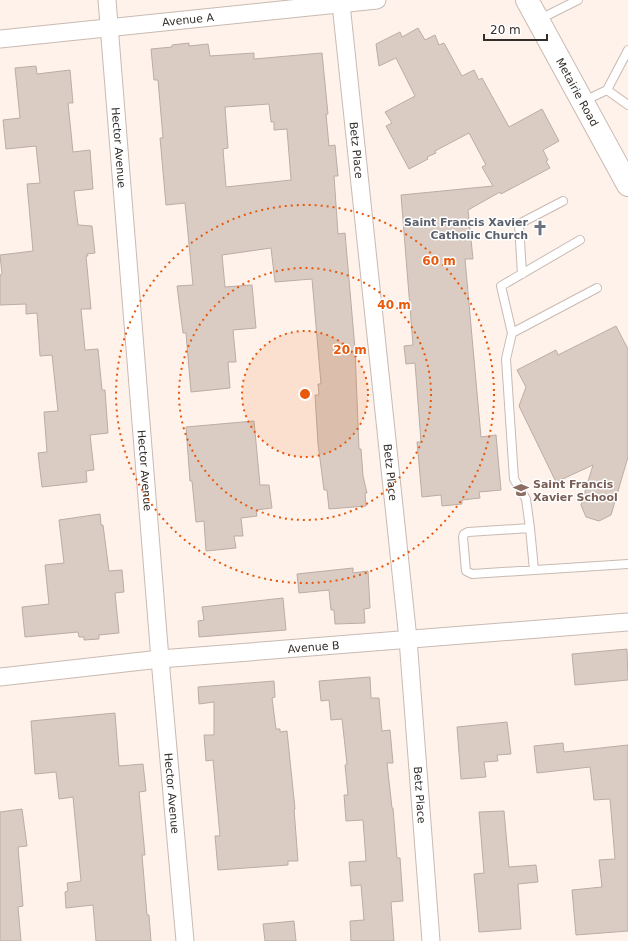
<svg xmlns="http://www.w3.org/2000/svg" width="628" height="941" font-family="'DejaVu Sans',sans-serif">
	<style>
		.building { fill: #daccc3; stroke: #bbada4; fill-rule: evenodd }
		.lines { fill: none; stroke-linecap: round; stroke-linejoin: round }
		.service-casing { stroke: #c9bab2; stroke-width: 10 }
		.minor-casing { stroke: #c9bab2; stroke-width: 19 }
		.secondary-casing { stroke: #c9bab2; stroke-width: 24 }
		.service { stroke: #fff; stroke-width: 8 }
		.minor { stroke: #fff; stroke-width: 17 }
		.secondary { stroke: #fff; stroke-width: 22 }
		.ring { fill: none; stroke: #e8590c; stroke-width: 2; stroke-dasharray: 2 4 }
		.labels { text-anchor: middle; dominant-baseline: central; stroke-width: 3; stroke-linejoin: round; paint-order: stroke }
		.street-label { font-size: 11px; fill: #332e2a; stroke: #fff }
		.worship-label { font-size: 11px; font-weight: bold; fill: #5b616d; stroke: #fff; text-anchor: end }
		.education-label { font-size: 11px; font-weight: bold; fill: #785e54; stroke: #fff; text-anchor: start }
		.centre { fill: #e8590c; stroke: #fff; stroke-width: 2 }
		.ring-label { font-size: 12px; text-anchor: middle; font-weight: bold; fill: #e8590c; stroke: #fff; stroke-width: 3; stroke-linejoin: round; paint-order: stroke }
	</style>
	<rect width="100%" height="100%" fill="#fef2eb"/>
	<path class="building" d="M418,28L425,40L435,35L439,45L444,43L462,76L474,70L479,80L482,78L509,127L542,109L559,141L543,150L548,160L546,161L550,168L501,194L500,192L468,210L473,259H465L481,437L496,435L501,490L479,492L480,498L462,500V504L442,506L441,495L422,497L417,442H421L415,363L406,364L404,346L413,345L401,195L493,186L482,167L486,165L469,133L435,151L436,153L427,157L428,159L409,169L386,126L392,123L385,112L415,96L396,58L379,66L376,44L400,32L402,37Z
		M189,43V46L208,44L210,56L254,53V59L322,53L328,114H326L329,146L335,145L338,176H334L338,234L345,233L355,349L359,449H361L363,476L367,493H365L366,506L329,509L327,490H324L318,444L315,395H319L318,384H321L312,279L275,282L271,248L222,255L225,287L252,285L256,328L233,330L236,362H228L230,388L191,392L186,333H183L177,286L193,285L185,203L166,205L160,138H163L158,80H154L151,49L172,47V45ZM269,104L271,122H274V130L287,129L291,180L226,187L223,149L228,148L225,107Z
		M36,66L37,74L70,70L73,103H68L73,152L90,150L93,189L74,191L78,225L92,226L95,253L87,254L88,256H86L91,309H81L85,350L98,349L102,390H105L108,433L90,435L94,470L86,471L87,482L42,487L38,453L47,452L44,412L58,411L52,355L40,356L37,313L26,314V304L0,305V275L2,274L0,255L33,251L27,184L40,183L36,146L6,149L3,120L20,118L15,68Z
		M616,326L628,349V457L611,515L599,521L586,517L581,505L593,465L556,482L519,406L526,387L517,370L556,350L558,355Z
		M254,421L260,485H269L272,508L256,510L257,516L241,518L243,536H234L236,548L206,551L204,521L196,522L192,481H190L186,427Z
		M100,514L101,525H103L109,571L122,570L124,592L115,593L119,633L99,635V639L84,640V637H79L78,632L25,637L22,607L49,604L45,565L64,563L59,520Z
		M353,568V573L368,571L370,608L364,609L365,623L335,624L334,610H331L329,590L299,593L297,574Z
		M283,598L286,630L199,637L198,621L204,620L202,607Z
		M627,649L628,680L575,685L572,654Z
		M370,677L371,698H379L382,731L390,730L393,763H387L392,808H393L397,858H400L403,901L391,902L394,941H351L350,921L364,920L361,885L351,886L349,862L366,861L363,820L346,821L344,795H348L345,765L347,764L342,719L331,720L329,700L321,701L319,681Z
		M274,681L275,697L272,698L276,729H280V732L287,731L295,809H294L298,861H288V865L218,870L215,836H220L213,760L206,761L204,735H214V702L199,704L198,687Z
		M115,713L119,766L143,764L146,791L139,792L145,855H142L147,915H149L151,941H96L93,905L66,908L65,892L68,891L67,883L81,881L73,797L59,799L56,772L35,774L31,721Z
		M507,722L511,754L497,755L498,761L484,762L486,777L461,779L457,727Z
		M563,743L564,752L628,745V931L576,935L572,890L602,887L599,860L615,859L610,799L594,800L590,767L537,773L534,746Z
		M22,809L27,846L18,847L23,906L18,907L21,941H0V812Z
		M504,811L509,867L536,865L538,882L518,884L521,929L479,932L474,874L484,873L479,812Z
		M294,921L296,941H265L263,924Z"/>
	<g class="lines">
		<defs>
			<path id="service" d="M538,20L578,0
				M607,90L628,105
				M584,101L607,90L628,50
				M522,274L519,224L563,201
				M512,333L597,288
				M530,528L526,499L514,479L506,359L512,333L501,286L580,240
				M534,570L530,528L468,532L464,534L463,537L466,571L472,574L628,564"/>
			<g id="minor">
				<path id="s1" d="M107,0L160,659L185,941"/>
				<path id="s2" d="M341,4L408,639L431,941"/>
				<path id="s3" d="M0,39L377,0"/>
				<path id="s4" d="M0,677L160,659L628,622"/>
			</g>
			<g id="secondary">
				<path id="s5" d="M527,0L628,185"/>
			</g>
		</defs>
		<use href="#service" class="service-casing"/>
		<use href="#minor" class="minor-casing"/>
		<use href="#secondary" class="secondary-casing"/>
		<use href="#service" class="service"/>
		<use href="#minor" class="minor"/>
		<use href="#secondary" class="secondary"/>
	</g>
	<circle cx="305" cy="394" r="63" fill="#e8590c" fill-opacity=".12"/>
	<g class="ring">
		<circle cx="305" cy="394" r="63"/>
		<circle cx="305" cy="394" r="126"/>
		<circle cx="305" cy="394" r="189"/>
	</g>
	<defs>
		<symbol id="church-bare" viewBox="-9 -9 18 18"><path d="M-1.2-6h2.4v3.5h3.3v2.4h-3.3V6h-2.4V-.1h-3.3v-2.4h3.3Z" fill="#6b7280" stroke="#fff" stroke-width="2.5" paint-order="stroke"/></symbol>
		<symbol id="school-bare" viewBox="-9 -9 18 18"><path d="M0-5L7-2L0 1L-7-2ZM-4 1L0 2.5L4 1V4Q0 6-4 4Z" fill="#8d6e63" stroke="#fff" stroke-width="2.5" paint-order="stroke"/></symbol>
	</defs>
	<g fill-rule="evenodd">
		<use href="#church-bare" x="529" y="217" width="22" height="22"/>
		<use href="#school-bare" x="510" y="479" width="22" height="22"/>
	</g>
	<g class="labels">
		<g class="street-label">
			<text stroke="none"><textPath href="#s3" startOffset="189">Avenue A</textPath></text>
			<text stroke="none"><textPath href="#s5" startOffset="105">Metairie Road</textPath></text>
			<text stroke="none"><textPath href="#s1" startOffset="148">Hector Avenue</textPath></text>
			<text stroke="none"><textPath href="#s2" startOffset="147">Betz Place</textPath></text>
			<text stroke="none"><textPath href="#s1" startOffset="472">Hector Avenue</textPath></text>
			<text stroke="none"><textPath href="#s2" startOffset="471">Betz Place</textPath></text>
			<text stroke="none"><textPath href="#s4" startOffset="315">Avenue B</textPath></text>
			<text stroke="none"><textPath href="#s1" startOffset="796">Hector Avenue</textPath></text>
			<text stroke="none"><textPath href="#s2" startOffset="795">Betz Place</textPath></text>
		</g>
		<g class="worship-label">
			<text x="528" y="222">Saint Francis Xavier<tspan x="528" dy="13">Catholic Church</tspan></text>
		</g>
		<g class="education-label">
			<text x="533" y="484">Saint Francis<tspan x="533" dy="13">Xavier School</tspan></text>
		</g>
	</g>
	<circle cx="305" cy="394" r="6" class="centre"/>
	<g class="ring-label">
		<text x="439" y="265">60 m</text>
		<text x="394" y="309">40 m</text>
		<text x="350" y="354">20 m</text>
	</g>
	<path d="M484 34v6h63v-6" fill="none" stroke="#332e2a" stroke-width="2"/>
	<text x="490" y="34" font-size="12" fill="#332e2a" stroke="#ffffff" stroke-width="3" paint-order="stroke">20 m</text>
</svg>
